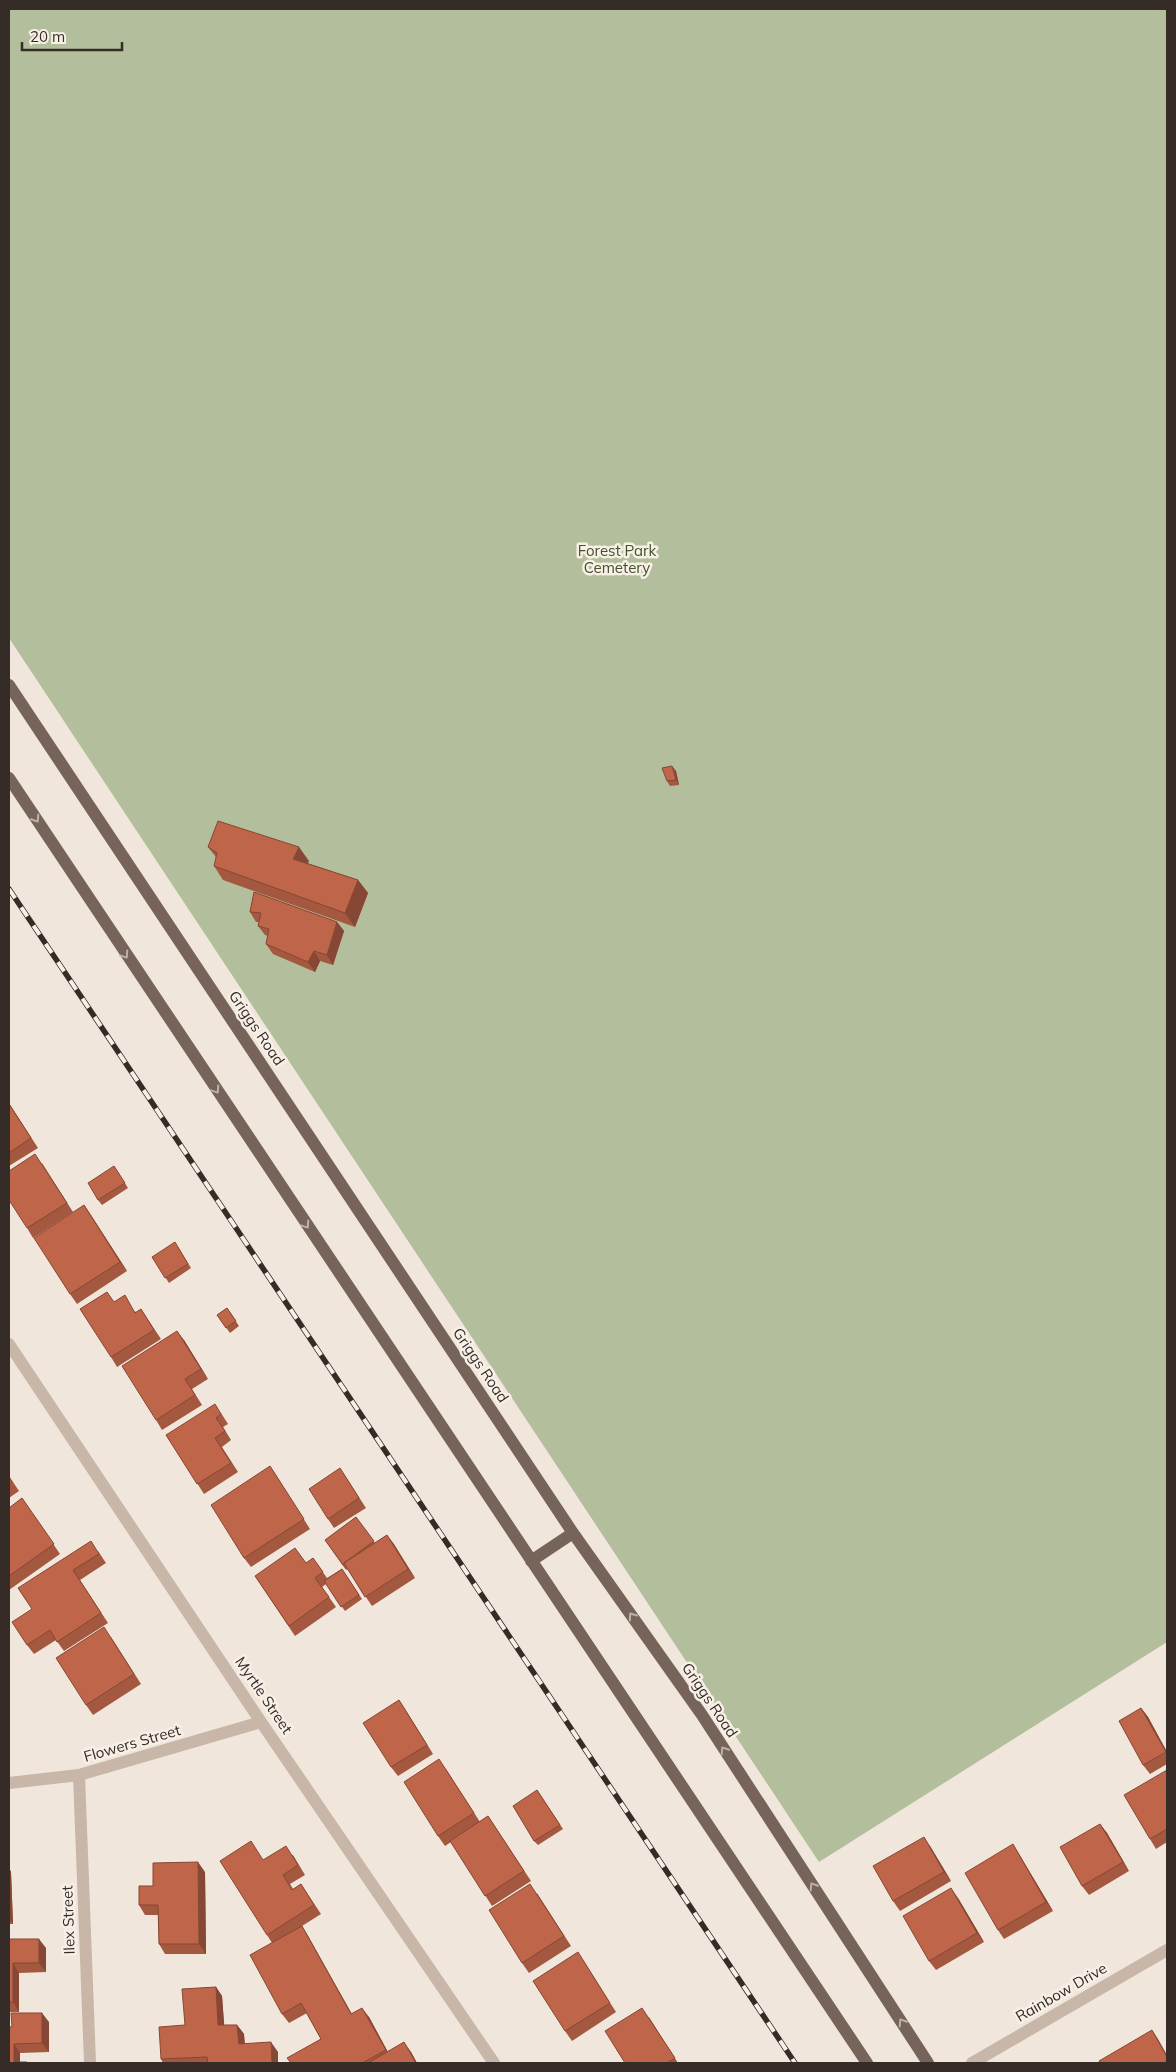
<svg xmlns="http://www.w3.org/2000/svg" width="1176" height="2072" font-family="Mulish,sans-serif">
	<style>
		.green { fill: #b3be9c }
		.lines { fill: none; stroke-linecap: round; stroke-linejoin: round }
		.minor { stroke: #c8b6a8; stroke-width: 12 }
		.major { stroke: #76635a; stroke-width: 12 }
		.rail-casing { stroke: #352c28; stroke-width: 5.5 }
		.rail { stroke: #f8f0e7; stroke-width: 4; stroke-dasharray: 11; stroke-linecap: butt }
		.wall { fill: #a45840 }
		.shaded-wall { fill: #864734 }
		.building { fill: #bf664a; stroke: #864734 }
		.oneway { stroke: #beb1a8 }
		.labels { text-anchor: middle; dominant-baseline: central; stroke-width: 5; stroke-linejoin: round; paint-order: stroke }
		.park-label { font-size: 15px; fill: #44522d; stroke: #f8f0e7 }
		.street-label { font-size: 15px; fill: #352c28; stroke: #f8f0e7 }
	</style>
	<rect width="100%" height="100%" fill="#f0e6db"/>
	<path class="green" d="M9,9H1167V1642L819,1862L9,638Z"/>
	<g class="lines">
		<path class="minor" d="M9,1344L261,1722L494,2063
			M79,1775L90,2063
			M9,1783L79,1775L261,1722
			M972,2063L1167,1950"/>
		<path class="major" d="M9,685L573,1533L702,1715L928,2063
			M9,778L867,2063
			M531,1561L573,1533"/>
		<defs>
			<path id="rail" d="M9,889L795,2063"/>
		</defs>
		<use href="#rail" class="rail-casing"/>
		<use href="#rail" class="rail"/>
	</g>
	<path class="wall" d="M676,771L679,785L670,786L667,781Z
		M208,847L309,861L307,863L358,880L368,893L355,927L223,880L214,866L216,857Z
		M254,892L337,922L344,931L333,965L320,961L315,972L273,954L266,944L268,936L265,935L258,926L259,922H256L250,912Z
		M9,1103L38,1148L9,1166Z
		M42,1163L73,1212L33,1238L27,1228Z
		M114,1166L128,1188L102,1205L98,1200Z
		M84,1205L127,1271L77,1304L70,1294Z
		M178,1247L191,1268L169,1283L152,1257Z
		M114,1302L136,1312L141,1309L161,1339L117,1367L111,1357Z
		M227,1308L239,1326L230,1333L217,1315Z
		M184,1340L208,1379L192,1389L202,1405L162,1430L156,1420Z
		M221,1413L228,1424L223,1427L231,1440L222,1447L238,1472L204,1494L166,1435Z
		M270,1466L310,1529L251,1567L244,1558Z
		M340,1468L366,1508L334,1528L328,1519Z
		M9,1476L19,1491L9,1498Z
		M22,1498L60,1554L9,1590V1508Z
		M356,1517L375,1543L387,1535L415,1578L372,1606L347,1569L346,1570L325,1540Z
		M98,1551L106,1563L80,1580L108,1623L64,1651L56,1640L34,1654L27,1645L32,1609L18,1588Z
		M313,1558L327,1578L342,1569L362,1599L345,1611L326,1584L322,1587L336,1607L295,1636L255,1576L306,1563Z
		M111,1637L141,1684L93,1715L86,1705Z
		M399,1700L433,1754L398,1776L391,1767Z
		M1141,1708L1148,1717L1167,1752V1764L1150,1774L1143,1765Z
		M446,1769L480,1822L488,1816L531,1881L492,1906L451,1842L445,1846L438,1836Z
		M1167,1770V1842L1156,1849L1150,1839Z
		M537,1790L563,1829L538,1845L534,1841Z
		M1100,1824L1107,1833L1129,1871L1089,1895L1082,1886Z
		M930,1846L951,1881L900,1911L893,1901Z
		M1019,1854L1053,1911L1004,1939L998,1930Z
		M293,1855L305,1875L290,1884L293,1889L301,1884L321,1914L302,1926L308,1936L352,2014L369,2017L388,2052H411L417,2063H291L321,2039L307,2013L289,2023L282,2014L272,1943L267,1935L264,1860Z
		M9,1868L11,1872L13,1924H9Z
		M205,1872L206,1954H165L159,1944L158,1915H145L139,1905Z
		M537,1893L571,1946L529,1973L522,1963Z
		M958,1898L984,1942L936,1970L929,1961Z
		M9,1939L46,1948V1972L19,1973V2012H9Z
		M584,1962L616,2012L572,2041L565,2031Z
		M216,1987L222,1996L224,2025H237L244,2034L245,2044L278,2052V2063H163L161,2059L185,2025Z
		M649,2017L678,2063H625Z
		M49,2022V2052L20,2053V2062L9,2063V2027Z"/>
	<path class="shaded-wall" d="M672,766L676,771L679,785L676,780Z
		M299,847L309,861L303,873L293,859Z
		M358,880L368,893L355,927L345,913Z
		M337,922L344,931L333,965L327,955Z
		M314,951L320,961L315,972L308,962Z
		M84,1205L91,1215L127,1271L120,1262Z
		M177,1331L184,1340L208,1379L201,1369Z
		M387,1535L394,1544L415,1578L408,1569Z
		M399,1700L405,1709L433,1754L427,1745Z
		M1141,1708L1148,1717L1167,1752V1754Z
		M1100,1824L1107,1833L1129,1871L1123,1862Z
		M924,1837L930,1846L951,1881L944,1872Z
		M1013,1844L1019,1854L1053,1911L1046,1902Z
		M198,1862L205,1872L206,1954L199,1944Z
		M9,1868L11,1872L13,1924L9,1918Z
		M951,1888L958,1898L984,1942L977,1933Z
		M302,1926L308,1936L357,2024L351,2014Z
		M39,1939L46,1948V1972L39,1963Z
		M13,1963L19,1973V2012L13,2002Z
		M216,1987L222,1996L225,2035L218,2025Z
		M362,2008L369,2017L392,2060L386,2050Z
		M42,2013L49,2022V2052L42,2043Z
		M237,2025L244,2034L245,2054L239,2044Z
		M1152,2030L1158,2039L1167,2055V2057Z
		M271,2042L278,2052V2063H272Z
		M404,2042L411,2052L417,2063H416Z
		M14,2044L20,2053V2063L14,2062Z"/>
	<path class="building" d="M672,766L676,780L667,781L662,768Z
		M218,821L299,847L293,859L358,880L345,913L214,866L217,853L208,847Z
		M254,892L337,922L327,955L314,951L308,962L266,944L269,929L258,926L261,913L250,912Z
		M9,1104L31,1138L9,1153Z
		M35,1154L67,1203L27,1228L9,1200V1171Z
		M114,1166L125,1183L98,1200L88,1183Z
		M84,1205L120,1262L70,1294L34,1238Z
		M175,1242L188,1264L165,1278L152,1257Z
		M107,1292L114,1302L125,1295L135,1313L141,1309L154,1330L111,1357L80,1309Z
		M227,1308L236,1321L226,1328L217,1315Z
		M177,1331L201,1369L185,1379L195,1395L156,1420L122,1366Z
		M215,1404L221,1414L216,1418L225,1431L215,1438L231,1463L197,1484L166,1435Z
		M270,1466L304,1519L244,1558L211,1505Z
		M340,1468L359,1498L328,1519L309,1489Z
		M9,1477L12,1482L9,1484Z
		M22,1498L54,1544L9,1576V1508Z
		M356,1517L374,1541L344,1563V1564L343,1565L325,1540Z
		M387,1535L408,1569L365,1597L344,1563Z
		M91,1541L99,1554L73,1570L101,1613L57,1642L50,1630L27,1645L12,1622L32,1609L18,1588Z
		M295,1548L306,1563L313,1558L323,1572L315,1578L329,1597L289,1626L255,1576Z
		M342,1569L359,1595L341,1607L324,1581Z
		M104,1627L134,1674L86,1705L56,1658Z
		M399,1700L427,1745L391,1767L363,1723Z
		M1141,1708L1166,1752L1143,1765L1119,1721Z
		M439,1759L474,1813L438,1836L404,1782Z
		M1167,1770V1829L1150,1839L1124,1795Z
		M537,1790L560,1825L534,1841L513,1806Z
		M488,1816L524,1871L485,1896L450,1841Z
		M1100,1824L1123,1862L1082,1886L1060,1847Z
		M924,1837L944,1872L893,1901L873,1866Z
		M251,1841L263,1860L286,1846L298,1865L283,1875L292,1890L301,1884L314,1905L267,1935L220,1861Z
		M1013,1844L1046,1902L998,1930L965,1873Z
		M198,1862L199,1944H159L158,1905H139V1886H153V1863Z
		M530,1884L564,1936L522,1963L489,1910Z
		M951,1888L977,1933L929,1961L903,1916Z
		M302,1926L351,2014L362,2008L386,2050L362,2063H291L287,2058L321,2039L301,2003L282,2014L250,1955Z
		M9,1939H39V1963H13V2002H9Z
		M578,1952L610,2003L565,2031L533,1981Z
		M216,1987L218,2025H237L239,2044L271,2042L272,2063H208L207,2057L161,2059L159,2027L185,2025L182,1989Z
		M642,2008L675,2058L667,2063H625L605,2031Z
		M11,2013H42V2043L14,2044V2062H27V2063H9V2027H12Z
		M1152,2030L1167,2057V2063H1100L1099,2061Z
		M404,2042L416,2063H368Z"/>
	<defs><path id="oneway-chevron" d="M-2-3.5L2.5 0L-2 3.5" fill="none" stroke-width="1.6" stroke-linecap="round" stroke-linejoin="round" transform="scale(1.25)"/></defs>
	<g class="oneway">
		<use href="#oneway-chevron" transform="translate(36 819) rotate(57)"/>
		<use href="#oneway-chevron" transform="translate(125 955) rotate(56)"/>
		<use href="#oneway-chevron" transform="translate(216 1090) rotate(56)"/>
		<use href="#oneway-chevron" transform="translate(306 1225) rotate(56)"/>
		<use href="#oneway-chevron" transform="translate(632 1616) rotate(-125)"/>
		<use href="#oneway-chevron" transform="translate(724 1750) rotate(-123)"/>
		<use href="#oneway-chevron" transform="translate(813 1886) rotate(-123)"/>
		<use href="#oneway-chevron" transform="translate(902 2022) rotate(-123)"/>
	</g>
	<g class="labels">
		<g class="park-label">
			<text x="617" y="550">Forest Park<tspan x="617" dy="17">Cemetery</tspan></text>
		</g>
		<g class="street-label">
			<text transform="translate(257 1028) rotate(56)">Griggs Road</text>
			<text transform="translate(481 1365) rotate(56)">Griggs Road</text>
			<text transform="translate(264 1695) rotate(56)">Myrtle Street</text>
			<text transform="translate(710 1700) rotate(56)">Griggs Road</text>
			<text transform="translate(132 1743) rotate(-16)">Flowers Street</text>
			<text transform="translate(68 1920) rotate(-92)">Ilex Street</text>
			<text transform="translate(1061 1992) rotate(-30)">Rainbow Drive</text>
		</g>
	</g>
	<rect width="1176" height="2072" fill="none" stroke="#352c28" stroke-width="20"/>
	<path d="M22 42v8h100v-8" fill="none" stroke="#352c28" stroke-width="2.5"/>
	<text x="30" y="42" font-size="15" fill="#352c28" stroke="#f8f0e7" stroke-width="4" paint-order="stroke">20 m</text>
</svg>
